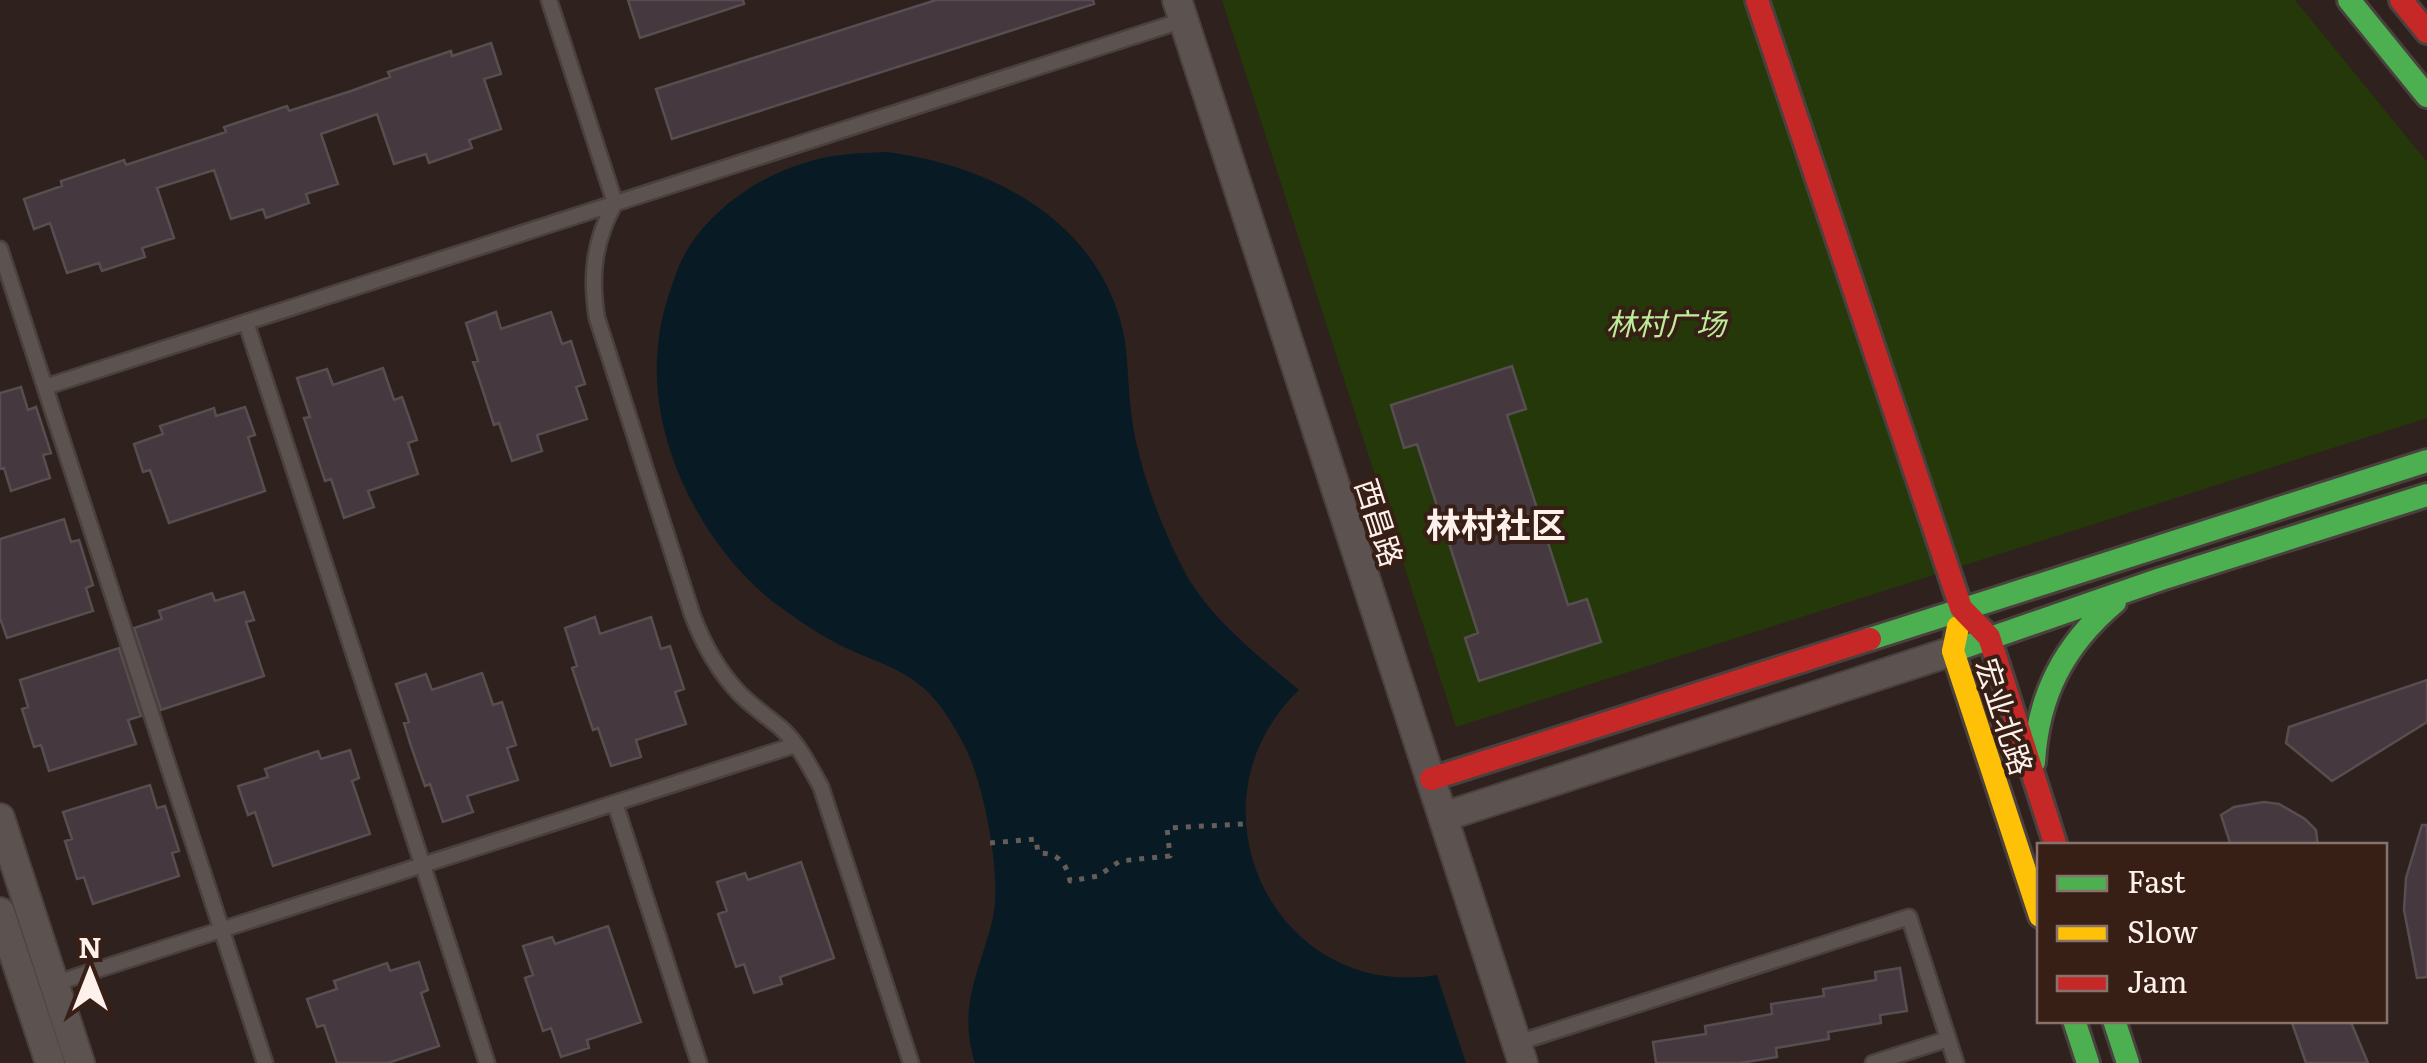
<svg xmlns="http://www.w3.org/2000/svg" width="2427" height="1063" font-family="Literata,'Noto Sans SC',serif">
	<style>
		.green { fill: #24380a }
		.water { fill: #081b24 }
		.building { fill: #45393f; stroke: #574e50; stroke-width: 2.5 }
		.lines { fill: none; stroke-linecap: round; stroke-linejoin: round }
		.lane-casing { stroke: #4a403d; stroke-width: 19 }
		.street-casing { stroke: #4a403d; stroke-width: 32 }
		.fast-casing { stroke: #4a403d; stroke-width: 28 }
		.slow-casing { stroke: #4a403d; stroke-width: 28 }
		.jam-casing { stroke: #4a403d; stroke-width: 28 }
		.path { stroke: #655d5a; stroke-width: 5; stroke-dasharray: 5 8; stroke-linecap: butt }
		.lane { stroke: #5c524f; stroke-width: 14 }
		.street { stroke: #5c524f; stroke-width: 28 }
		.fast { stroke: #4caf50; stroke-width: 22 }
		.slow { stroke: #ffc107; stroke-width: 22 }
		.jam { stroke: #c62828; stroke-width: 22 }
		.labels { text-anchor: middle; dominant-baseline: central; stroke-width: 8; stroke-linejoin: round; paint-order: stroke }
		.park-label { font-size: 30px; font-style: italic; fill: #bdec9a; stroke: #371f16 }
		.street-label { font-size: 30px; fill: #fef1ec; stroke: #371f16 }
		.quarter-label { font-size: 35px; font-weight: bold; fill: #fef1ec; stroke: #371f16 }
	</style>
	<rect width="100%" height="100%" fill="#2f221e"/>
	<path class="green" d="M1222,0H2295L2427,162V418L1456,727Z"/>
	<path class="water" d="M886,152C986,164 1090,216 1120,319C1129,349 1127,380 1131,410C1136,462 1162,530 1187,576C1213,621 1260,657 1299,690C1180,804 1275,1002 1437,975L1466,1063H975C957,1004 980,973 993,917C1002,876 984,784 965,747C954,726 940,701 921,686C901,669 878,662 855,652C829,641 805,625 783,609C706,555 647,442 658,346C660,319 669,292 679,266C700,217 754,178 804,163C830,154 859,153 886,152Z"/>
	<path class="building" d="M628,0H743L744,4L640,38Z
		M936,0H1093L1094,4L672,139L656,89Z
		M491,43L501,74L484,79L501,129L469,140L472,148L429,163L426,154L394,164L377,114L321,134L338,184L306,194L309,203L266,218L263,209L231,219L214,170L157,188L174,238L142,248L145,257L102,271L99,263L67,273L50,223L34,229L24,199L62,186L61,181L124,160L126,165L226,132L224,127L287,106L289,111L351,91L390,77L388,72L451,51L452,56Z
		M496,312L501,329L551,312L562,344L571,341L585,384L576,387L587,419L537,435L542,451L512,461L499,423L494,425L480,382L473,362L478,361L466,323Z
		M1512,366L1526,409L1507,415L1568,605L1587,599L1601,642L1479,681L1465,638L1478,633L1417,444L1404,448L1391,405Z
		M383,368L394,400L402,397L417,440L408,443L418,474L368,491L374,507L344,518L331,479L325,481L304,418L310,417L297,378L327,369L333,385Z
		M21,387L28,410L36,407L51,453L43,455L50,478L11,491L4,468L0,469V393Z
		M245,407L255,435L248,437L265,491L169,523L150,470L143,472L134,444L163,434L160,426L214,408L216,416Z
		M64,519L71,542L79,540L93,585L86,588L93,611L7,638L0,618V539Z
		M244,592L254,620L246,622L264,676L161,710L134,628L162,619L159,611L212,593L215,601Z
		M595,617L600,634L651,617L661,649L670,646L684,689L675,692L686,724L636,740L641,757L611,766L598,728L593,730L572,668L577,666L565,628Z
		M119,648L141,716L128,720L136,744L49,771L41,745L34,747L22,709L28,707L20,680Z
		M482,673L493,705L502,702L516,745L507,748L518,780L467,796L473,812L443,822L430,784L425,786L410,743L404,723L409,722L396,684L426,674L432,690Z
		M2427,680V722L2332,781L2286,743L2289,727Z
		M350,750L359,778L352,781L370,834L273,866L255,812L248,815L238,786L268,777L265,769L318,751L321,759Z
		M150,785L157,808L165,806L179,851L172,853L179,876L93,904L84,877L77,879L65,841L72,839L63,812Z
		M2264,802L2279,804L2305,819L2316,830L2318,846H2231L2221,815L2234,807Z
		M2422,825H2427V977L2417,978L2404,910L2406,878Z
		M801,862L834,958L780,977L782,984L754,993L744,964L736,967L718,914L727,911L717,882L745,873L748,880Z
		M608,926L641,1022L587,1040L589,1048L561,1057L551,1028L543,1031L525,978L533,975L523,946L552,937L555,944Z
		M419,962L428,990L421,993L439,1046L388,1063H337L324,1025L317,1027L307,999L337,989L334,981L387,963L390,971Z
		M1900,968L1907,1011L1880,1015L1881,1023L1828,1032L1829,1039L1776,1048L1777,1057L1740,1063H1656L1653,1042L1706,1034L1705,1026L1772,1014L1771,1004L1824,996L1823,989L1876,980L1875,972Z
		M2291,1020H2350L2368,1063H2306Z"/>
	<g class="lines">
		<defs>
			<path id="lane" d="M549,0L615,203C594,240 590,276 597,318L692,614C703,644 718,671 740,694C753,707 768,717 782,729C799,745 810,767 821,787L911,1063
				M0,249L265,1063
				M246,322L487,1063
				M45,387L1184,20
				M615,803L699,1063
				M53,984L795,745
				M1517,1043L1909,917L1956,1063
				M1873,1063L1948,1039"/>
			<path id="street" d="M1177,0L1523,1063
				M1443,817L1953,651
				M0,818L80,1063
				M0,912L50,1063"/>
			<path id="fast" d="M2349,0L2427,96
				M1870,639L2427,461
				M1953,651L2161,579L2427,495
				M2034,762C2038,695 2064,645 2115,602
				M2074,1020L2088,1063
				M2114,1020L2128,1063"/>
			<path id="slow" d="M1958,627L1953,651L2040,916"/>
			<path id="jam" d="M1757,0L1961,608L1989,637L2056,846
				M2401,0L2427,32
				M1431,779L1870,639"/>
		</defs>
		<use href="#lane" class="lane-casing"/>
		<use href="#street" class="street-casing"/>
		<use href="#fast" class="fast-casing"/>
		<use href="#slow" class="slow-casing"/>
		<use href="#jam" class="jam-casing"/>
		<path class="path" d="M990,843L1036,839L1038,853C1058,853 1066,862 1070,881L1098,876L1120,861L1170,856L1167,828L1244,824"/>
		<use href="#lane" class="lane"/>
		<use href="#street" class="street"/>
		<use href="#fast" class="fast"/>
		<use href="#slow" class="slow"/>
		<use href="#jam" class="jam"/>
	</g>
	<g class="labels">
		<g class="park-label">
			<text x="1666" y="322">林村广场</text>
		</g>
		<g class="street-label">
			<text transform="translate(1381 522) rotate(72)">西昌路</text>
			<text transform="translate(2006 716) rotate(72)">宏业北路</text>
		</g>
		<g class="quarter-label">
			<text x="1496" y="523">林村社区</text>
		</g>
	</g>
	<rect x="2037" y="843" width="350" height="180" fill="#371f16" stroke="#87736c" stroke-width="2.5"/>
	<rect x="2057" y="876" width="50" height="15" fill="#4caf50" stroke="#87736c" stroke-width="2.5"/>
	<text x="2127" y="893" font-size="30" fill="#fef1ec">Fast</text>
	<rect x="2057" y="926" width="50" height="15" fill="#ffc107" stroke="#87736c" stroke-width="2.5"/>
	<text x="2127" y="943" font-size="30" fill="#fef1ec">Slow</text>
	<rect x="2057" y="976" width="50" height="15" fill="#c62828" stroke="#87736c" stroke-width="2.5"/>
	<text x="2127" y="993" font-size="30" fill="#fef1ec">Jam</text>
	<g transform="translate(90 973)" stroke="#371f16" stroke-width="8" paint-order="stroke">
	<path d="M0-8L18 38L0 25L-18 38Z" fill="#fef1ec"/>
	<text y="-15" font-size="28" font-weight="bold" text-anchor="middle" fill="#fef1ec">N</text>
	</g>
</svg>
